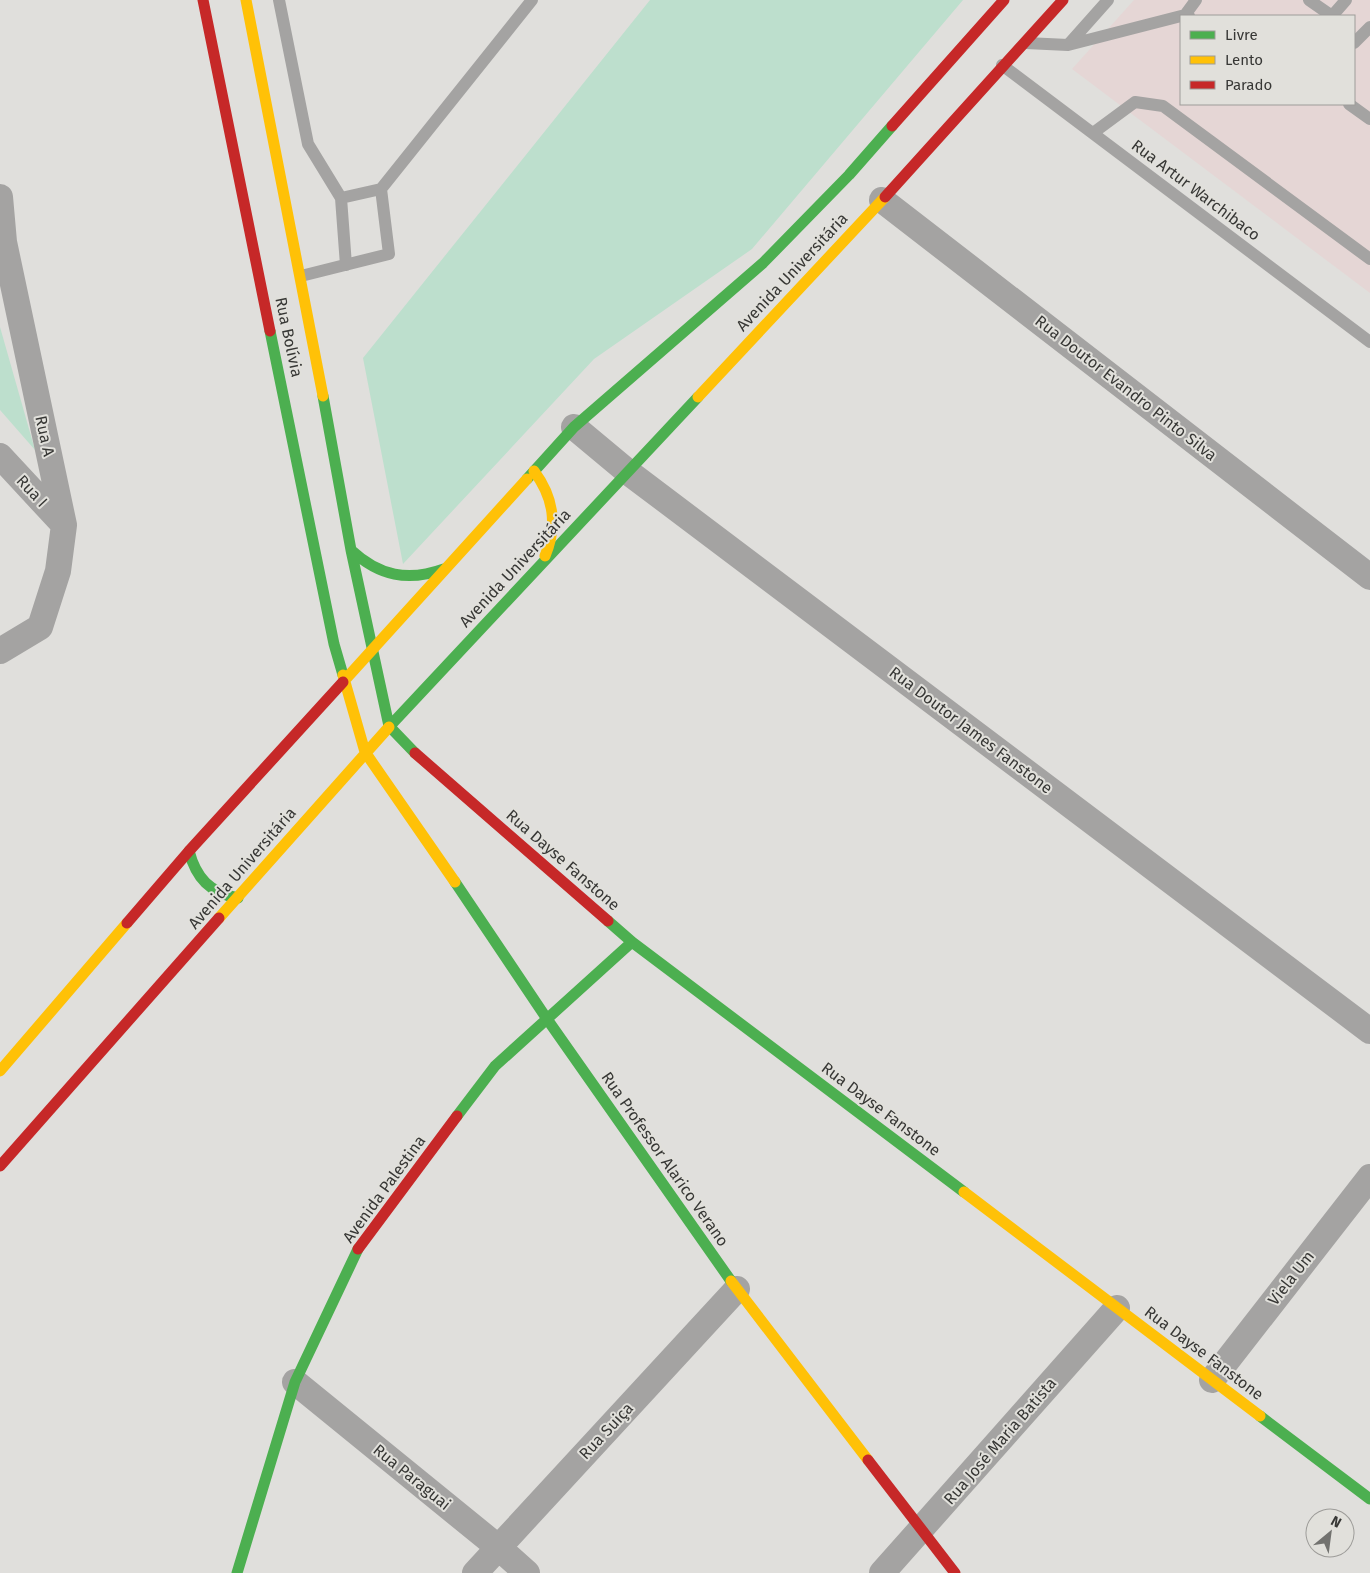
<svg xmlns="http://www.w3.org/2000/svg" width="1370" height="1573" font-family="'Fira Sans',sans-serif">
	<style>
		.education { fill: #e5d6d5; fill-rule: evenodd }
		.green { fill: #bddfcd }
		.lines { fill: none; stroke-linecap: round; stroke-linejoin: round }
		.lane { stroke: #a4a3a2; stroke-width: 12 }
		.street { stroke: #a4a3a2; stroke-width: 26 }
		.fast { stroke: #4caf50; stroke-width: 11 }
		.slow { stroke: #ffc107; stroke-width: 11 }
		.jam { stroke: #c62828; stroke-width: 11 }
		.labels { text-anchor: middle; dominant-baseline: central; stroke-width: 4; stroke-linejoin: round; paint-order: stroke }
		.street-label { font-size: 16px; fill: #373735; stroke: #e1e0db }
	</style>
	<rect width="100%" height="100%" fill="#e0dfdc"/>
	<path class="education" d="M1134,0H1370V293L1072,69ZM1181,16H1354V104H1181Z"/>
	<path class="green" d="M650,0H963L752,249L594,359L403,564L363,358Z
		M0,327L35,450L0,410Z"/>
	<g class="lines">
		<path class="lane" d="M279,0L308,144L341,198L381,189L532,0
			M1309,0L1332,16
			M1185,15L1196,0
			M1332,16L1346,0
			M1026,43L1068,45L1185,15L1189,16
			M1354,43L1370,27
			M1068,45L1108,0
			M1002,65L1370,342
			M1349,104L1370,119
			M1093,133L1135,102L1163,106L1370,259
			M341,198L346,265
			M301,276L389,254L381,189"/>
		<path class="street" d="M0,197L4,242L64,525L58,571L40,627L0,651
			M882,200L1370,577
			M574,427L628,472L1370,1031
			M0,456L64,525
			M1212,1380L1370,1177
			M295,1382L499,1548L527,1573
			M475,1573L737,1289
			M882,1573L1117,1308"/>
		<path class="fast" d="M270,331L334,644L343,675
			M323,396L351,550L389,726L415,753
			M527,479L574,427L763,263L849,175L892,126
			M351,550C379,576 408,582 444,569
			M389,727L698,397
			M189,851C196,878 210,893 238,898
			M455,882L547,1019L731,1281
			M608,921L632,942L964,1192
			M457,1116L495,1066L632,942
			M1260,1416L1370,1499
			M237,1573L295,1382L358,1249"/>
		<path class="slow" d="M246,0L323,396
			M698,397L885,197
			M534,471C554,498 558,525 545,556
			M343,675L365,752L455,882
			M343,682L527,479
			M219,918L389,727
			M0,1071L127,923
			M964,1192L1260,1416
			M731,1281L868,1460"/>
		<path class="jam" d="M203,0L270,331
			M892,126L1004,0
			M885,197L1063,0
			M415,753L608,921
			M127,923L189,851L343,682
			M0,1166L219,918
			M358,1249L457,1116
			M868,1460L955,1573"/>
	</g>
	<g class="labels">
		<g class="street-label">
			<text transform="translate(1196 190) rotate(37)">Rua Artur Warchibaco</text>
			<text transform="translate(792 272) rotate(-47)">Avenida Universitária</text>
			<text transform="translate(289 337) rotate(78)">Rua Bolívia</text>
			<text transform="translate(1126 388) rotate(38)">Rua Doutor Evandro Pinto Silva</text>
			<text transform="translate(45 436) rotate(78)">Rua A</text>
			<text transform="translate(32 491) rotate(47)">Rua I</text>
			<text transform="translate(515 568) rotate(-47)">Avenida Universitária</text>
			<text transform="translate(971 730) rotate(37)">Rua Doutor James Fanstone</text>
			<text transform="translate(563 860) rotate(41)">Rua Dayse Fanstone</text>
			<text transform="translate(242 868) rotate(-49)">Avenida Universitária</text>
			<text transform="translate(881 1109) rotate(37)">Rua Dayse Fanstone</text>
			<text transform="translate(665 1159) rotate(55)">Rua Professor Alarico Verano</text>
			<text transform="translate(384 1189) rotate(-54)">Avenida Palestina</text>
			<text transform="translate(1291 1278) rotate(-52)">Viela Um</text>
			<text transform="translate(1204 1353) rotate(37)">Rua Dayse Fanstone</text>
			<text transform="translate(606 1431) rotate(-47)">Rua Suiça</text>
			<text transform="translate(1000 1441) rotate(-49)">Rua José Maria Batista</text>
			<text transform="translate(412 1477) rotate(39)">Rua Paraguai</text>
		</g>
	</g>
	<rect x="1180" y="15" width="175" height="90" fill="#e1e0db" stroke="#9d9c99"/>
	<rect x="1190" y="31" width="25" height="8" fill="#4caf50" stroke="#9d9c99"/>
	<text x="1225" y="40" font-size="15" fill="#373735">Livre</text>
	<rect x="1190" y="56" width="25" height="8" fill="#ffc107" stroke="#9d9c99"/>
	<text x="1225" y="65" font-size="15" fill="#373735">Lento</text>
	<rect x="1190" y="81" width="25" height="8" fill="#c62828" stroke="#9d9c99"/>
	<text x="1225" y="90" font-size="15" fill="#373735">Parado</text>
	<g transform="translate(1330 1533) rotate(29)"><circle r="24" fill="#e1e0db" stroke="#9d9c99"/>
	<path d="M0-4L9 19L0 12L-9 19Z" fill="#72726f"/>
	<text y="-8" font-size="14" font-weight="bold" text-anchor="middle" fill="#373735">N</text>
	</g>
</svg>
